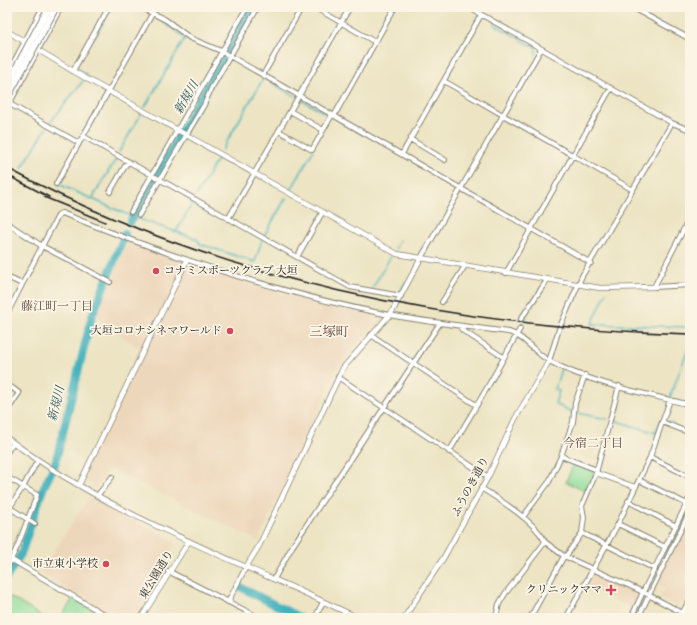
<svg xmlns="http://www.w3.org/2000/svg" width="697" height="625" font-family="Vollkorn,'Noto Serif JP',serif">
	<style>
		.built { fill: #edd7bb }
		.green { fill: #8fdc9a; stroke: #567c5b }
		.lines { fill: none; stroke-linecap: round; stroke-linejoin: round }
		.stream { stroke: #44b3be; stroke-width: 1.5 }
		.river { stroke: #44b3be; stroke-width: 8 }
		.minor-tunnel { stroke: #c2bca2; stroke-width: 4; stroke-dasharray: 4 2; stroke-linecap: butt }
		.minor-casing { stroke: #848070; stroke-width: 6 }
		.tertiary-casing { stroke: #848070; stroke-width: 6 }
		.minor { stroke: #fff; stroke-width: 4 }
		.tertiary { stroke: #fff; stroke-width: 4.5 }
		.rail { stroke: #1c1c1c; stroke-width: 1.5 }
		.trunk-bridge-casing { stroke: #848070; stroke-width: 8; stroke-linecap: butt }
		.trunk-bridge { stroke: #fff; stroke-width: 6 }
		.poi-dot { fill: #d1495b; stroke: #fcf5e5; stroke-width: 1.5 }
		.labels { text-anchor: middle; dominant-baseline: central; stroke-width: 3.5; stroke-linejoin: round; paint-order: stroke }
		.poi-label { font-size: 11px; fill: #1c1c1c; stroke: #fcf5e5; text-anchor: end }
		.street-label { font-size: 11px; fill: #1c1c1c; stroke: #fcf5e5 }
		.water-label { font-size: 12px; font-style: italic; fill: #2c585d; stroke: #fcf5e5 }
		.neighbourhood-label { font-size: 12px; fill: #634b43; stroke: #fcf5e5 }
		.quarter-label { font-size: 13px; fill: #634b43; stroke: #fcf5e5 }
	</style>
	<rect width="100%" height="100%" fill="#fcf5e5"/>
	<filter id="ink" filterUnits="userSpaceOnUse"><feTurbulence type="fractalNoise" baseFrequency=".025" numOctaves="2"/><feDisplacementMap in="SourceGraphic" scale="8" xChannelSelector="R" yChannelSelector="G"/><feConvolveMatrix kernelMatrix="1 2 1 2 8 2 1 2 1" color-interpolation-filters="sRGB"/></filter>
	<filter id="wash" filterUnits="userSpaceOnUse"><feTurbulence type="fractalNoise" baseFrequency=".012" numOctaves="4" result="noise"/><feDisplacementMap in="SourceGraphic" scale="16" xChannelSelector="R" yChannelSelector="G"/><feGaussianBlur stdDeviation="0.9" result="paint"/><feColorMatrix in="noise" values="0 0 0 0 0 0 0 0 0 0 0 0 0 0 0 0 0 1.4 0 .05"/><feComposite in="paint" operator="in"/></filter>
	<g filter="url(#wash)">
		<rect width="100%" height="100%" fill="#ece4c3"/>
		<path class="built" d="M128,241L190,266L305,300L372,315L374,324L337,370L259,540H256L110,469L96,488L80,478L140,349L96,316Z
			M89,497L176,542L170,554L171,555L134,618H117L40,573Z
			M690,516V591L682,606L679,608L660,598L665,588L657,583Z
			M592,573L637,595L631,608L585,586Z"/>
		<path class="green" d="M574,463L595,471L586,492L566,482Z
			M7,595L43,617V618H7Z
			M73,598L107,618H61Z"/>
		<g class="lines">
			<path class="stream" d="M494,24L536,48V54
				M95,37L112,7
				M77,68L87,75
				M265,79L295,96
				M300,99L327,114
				M145,107L185,38L159,19
				M341,122L363,135
				M49,124L83,81
				M222,150L263,79
				M119,152L141,114
				M116,159L92,199L133,217L197,239L200,244L255,262L262,240
				M22,168L47,127
				M58,184L92,199
				M291,190L313,151
				M196,196L218,158
				M176,232L193,202
				M264,236L286,198
				M395,249L400,240
				M372,289L391,256
				M606,293L592,324L690,327
				M399,294L406,282
				M523,320H528
				M561,369L555,389L559,391L555,404L572,412
				M670,397L690,344
				M577,413L607,419
				M613,420L656,433L661,419
				M666,421L673,424
				M680,524L690,504
				M647,591L678,529
				M634,618L644,598"/>
			<path class="river" d="M130,222L252,7
				M7,577L21,554L43,489L55,464L92,316L125,234
				M240,587L301,618"/>
		</g>
	</g>
	<g filter="url(#ink)">
		<g class="lines">
			<path class="minor-tunnel" d="M520,329L521,319"/>
			<defs>
				<path id="minor" d="M140,7L166,20L190,38L221,51L591,263
					M314,7L375,42
					M468,7L672,123L690,130
					M631,7L690,39
					M73,71L109,7
					M7,75L43,7
					M263,75L302,7
					M444,81L633,190
					M8,103L79,143
					M7,108L61,7
					M290,111L323,130
					M334,116L395,7
					M279,131L312,150L332,115
					M83,136L350,287L401,296
					M410,139L445,160
					M402,154L481,15
					M56,184L156,7
					M110,192L128,161
					M131,212L247,7
					M139,215L204,105L211,89L258,7
					M690,217L654,287L690,285
					M228,219L350,7
					M7,223L42,246L59,214L62,213C168,256 277,293 389,315C428,322 469,327 509,332C526,337 535,354 551,362C593,384 644,393 690,405
					M297,257L322,213
					M421,258L541,49
					M506,273L611,88
					M7,277L22,284
					M442,302L465,266
					M7,314L42,246L110,282
					M521,319L547,280
					M460,326L462,330L503,357
					M371,335L476,405
					M549,361L559,329L582,276L672,123
					M585,375L575,403L573,422L561,456L597,470
					M338,377L488,477
					M7,384L19,393L7,411
					M662,422L690,433
					M7,452L13,443
					M449,452L487,388L520,329
					M650,457L690,477
					M596,473L635,487
					M7,477L37,495L18,545L7,568
					M639,480L687,504
					M481,488C499,499 537,523 545,542
					M97,496L112,477
					M690,497L643,592L690,617
					M628,501L676,526
					M7,506L35,524
					M7,512L23,487L38,460
					M523,517L549,482L561,456
					M618,524L665,547
					M582,533L655,569
					M566,556L582,533L584,517L582,506L596,473L619,386
					M7,557L110,618
					M168,571L260,618
					M274,579L292,547L440,323
					M228,602L246,567
					M683,612L690,599
					M315,618L323,602
					M494,618L497,613L499,604L505,594L545,542L564,556L643,592L631,618
					M530,618L564,556
					M566,618L618,524L650,457L670,400
					M638,618L690,511"/>
				<path id="tertiary" d="M7,31L73,71L397,254L600,288L654,287
					M7,438C88,499 181,538 273,579C302,591 330,605 359,618
					M79,485L187,260
					M246,567L259,546L343,368L392,312L421,258
					M141,618L189,541
					M404,618L444,557L488,477L515,419L549,361"/>
			</defs>
			<use href="#minor" class="minor-casing"/>
			<use href="#tertiary" class="tertiary-casing"/>
			<use href="#minor" class="minor"/>
			<use href="#tertiary" class="tertiary"/>
			<path class="rail" d="M7,168C215,280 455,328 690,334
				M7,175L49,197
				M44,197L105,222"/>
			<defs>
				<path id="trunk-bridge" d="M7,85L49,7
					M7,98L56,7"/>
			</defs>
			<use href="#trunk-bridge" class="trunk-bridge-casing"/>
			<use href="#trunk-bridge" class="trunk-bridge"/>
		</g>
	</g>
	<g class="poi-dot">
		<circle cx="156" cy="271" r="4"/>
		<circle cx="230" cy="331" r="4"/>
		<circle cx="106" cy="564" r="4"/>
		<path d="M609 584h4v4h4v4h-4v4h-4v-4h-4v-4h4z"/>
	</g>
	<g class="labels">
		<g class="poi-label">
			<text x="164" y="271" text-anchor="start">コナミスポーツクラブ 大垣</text>
			<text x="222" y="331">大垣コロナシネマワールド</text>
			<text x="98" y="564">市立東小学校</text>
			<text x="602" y="590">クリニックママ</text>
		</g>
		<g class="street-label">
			<text transform="translate(471 487) rotate(-62)">ふうのき通り</text>
			<text transform="translate(157 575) rotate(-59)">東公園通り</text>
		</g>
		<g class="water-label">
			<text transform="translate(187 98) rotate(-60)">新規川</text>
			<text transform="translate(57 404) rotate(-76)">新規川</text>
		</g>
		<g class="neighbourhood-label">
			<text x="57" y="307">藤江町一丁目</text>
			<text x="593" y="444">今宿二丁目</text>
		</g>
		<g class="quarter-label">
			<text x="329" y="333">三塚町</text>
		</g>
	</g>
	<rect width="697" height="625" fill="none" stroke="#fcf5e5" stroke-width="24"/>
</svg>
